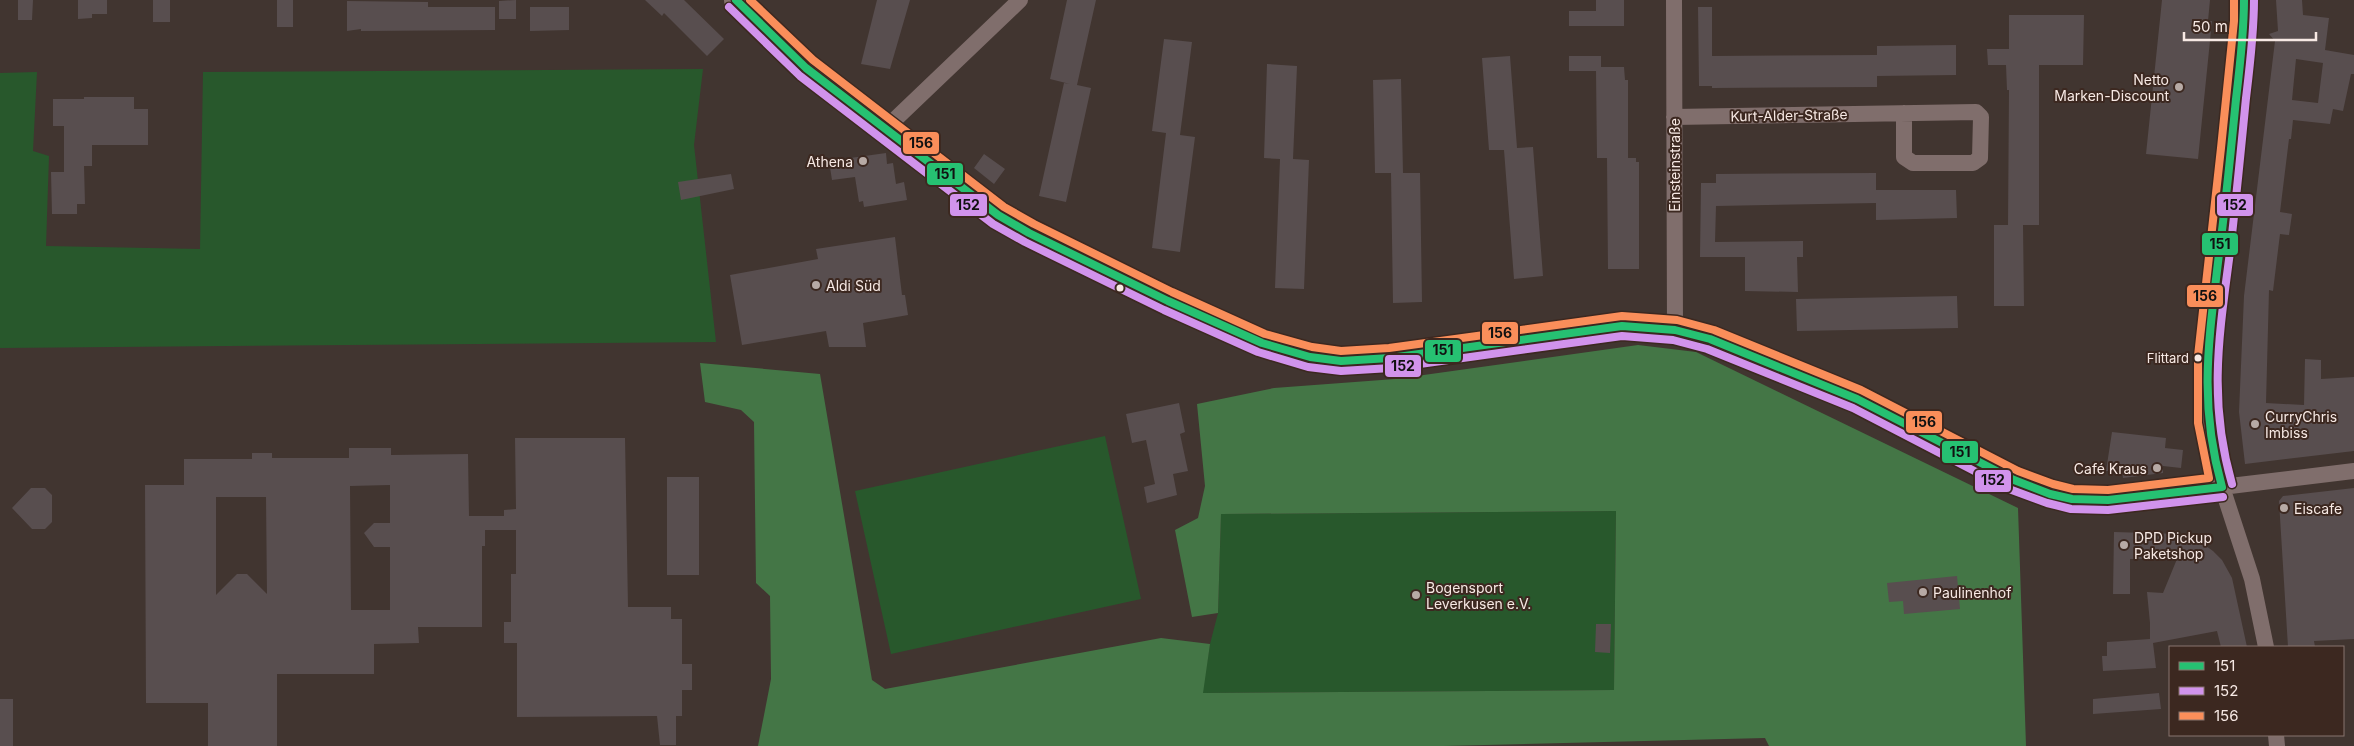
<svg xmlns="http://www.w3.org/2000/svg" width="2354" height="746" font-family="Inter,sans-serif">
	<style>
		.green { fill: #28582c }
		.forest { fill: #447646 }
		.building { fill: #584e4f; fill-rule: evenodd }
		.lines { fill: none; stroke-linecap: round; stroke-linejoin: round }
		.street { stroke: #806e6c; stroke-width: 16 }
		.secondary { stroke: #83706c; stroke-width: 24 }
		.bus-1-casing { stroke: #3c2820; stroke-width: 11 }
		.bus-2-casing { stroke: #3c2820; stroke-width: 11 }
		.bus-3-casing { stroke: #3c2820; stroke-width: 11 }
		.bus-1 { stroke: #26c172; stroke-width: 8 }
		.bus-2 { stroke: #d193ec; stroke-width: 8 }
		.bus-3 { stroke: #fa8e5a; stroke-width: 8 }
		.poi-dot { fill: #b7aaa5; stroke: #3c2820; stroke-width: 2 }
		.bus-dot { fill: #f7e9e4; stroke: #3c2820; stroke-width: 2 }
		.labels { text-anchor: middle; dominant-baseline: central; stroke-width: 4; stroke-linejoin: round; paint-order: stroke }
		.bus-label { font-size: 13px; fill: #f7e9e4; stroke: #3c2820; text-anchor: end }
		.poi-label { font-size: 14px; fill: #f7e9e4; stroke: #3c2820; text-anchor: start }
		.street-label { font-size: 14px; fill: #f7e9e4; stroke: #3c2820 }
		.line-badge { stroke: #3c2820; stroke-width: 2 }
		.pale-badge-label { font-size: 14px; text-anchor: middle; font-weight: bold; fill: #111 }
	</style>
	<rect width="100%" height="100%" fill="#413530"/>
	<path class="green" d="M703,69L694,145L716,342L0,348V73L37,72L33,151L49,156L46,246L200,249L203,72Z
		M1105,436L1141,599L891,654L855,491Z
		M1616,511L1614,690L1202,693L1210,644L1218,613L1221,514Z"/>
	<path class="forest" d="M1638,345L1696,352L2018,508L2026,746H1769L1765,738L1444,746H758L771,679L770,596L756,583L754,422L741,410L705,402L700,363L820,374L872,680L885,689L1161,638L1210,644L1203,693L1614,690L1616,511L1221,514L1218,613L1192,617L1175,530L1198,518L1205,486L1197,404L1274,388L1395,379Z"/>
	<path class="building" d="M18,0H33L32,20H18Z
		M78,0H107V14H92V18L78,19Z
		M153,0H170V22H153Z
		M277,0H293V27H277Z
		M516,0V19H499V1Z
		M645,0H684L724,39L707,56L664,13L662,16Z
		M877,0H910L890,69L861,64Z
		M1067,0H1096L1077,85L1091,88L1066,202L1039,196L1064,83L1070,84L1050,79Z
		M1596,0H1624V26H1569V11H1596Z
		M2162,0H2210L2208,21H2212L2198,159L2146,154Z
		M2276,0H2302L2303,15L2329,18L2325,50L2354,55V74H2351L2343,111L2333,109L2330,124L2293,120L2291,139H2289L2280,212L2292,214L2289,235L2280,234L2273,291L2269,290L2266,403L2304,405L2305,359L2321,360V379L2354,377V451L2245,464L2239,412L2244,296L2275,41L2269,34L2278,31ZM2296,59L2323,63L2318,103L2292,100Z
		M347,1L428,2V7H495V30L361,31V29L347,31Z
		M530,7H569V30L530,31Z
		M1698,7H1712V56L1877,55V46L1956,45V75L1877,76V87L1712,88V86H1699Z
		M2009,15H2084L2083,65H2039V225H2023L2024,306H1994V225H2008L2009,90H2007L2006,65H1988L1987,49H2009Z
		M1164,39L1192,42L1180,135L1195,137L1180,252L1152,248L1166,133L1152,131Z
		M1510,56L1517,148L1533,147L1543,276L1514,279L1504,150H1489L1482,58Z
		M1569,56H1601V67H1624L1625,80H1628V158H1636V162H1639V269H1608L1607,158H1597L1596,71H1569Z
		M1267,64L1297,66L1293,159L1309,160L1304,289L1275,288L1280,159L1264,158Z
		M1401,79L1403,173H1420L1422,302L1393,303L1391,173H1400H1375L1373,80Z
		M84,97H134V109H148V145H92V166H84L85,204H77V214H52L51,172H64V126H53V99H84Z
		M886,153L887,164L893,163L896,184L904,182L907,200L864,207L863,201L859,202L855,177L832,180L829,161Z
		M984,154L1005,169L994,184L974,168Z
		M1876,173V190H1956L1957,218L1876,220V203L1716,206L1715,242L1803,241V257H1797L1798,292L1745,291V257H1700L1701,183H1716V174Z
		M731,174L734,189L681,200L678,182Z
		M895,237L902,295H905L908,315L863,323L866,347H829L826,331L742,345L730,275L818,259L816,249Z
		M1957,296L1958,328L1797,331L1796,299Z
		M1179,403L1185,432L1180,434L1188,471L1173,474L1177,495L1147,503L1144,487L1155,484L1146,440L1132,443L1126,414Z
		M2112,432L2166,438L2165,448L2183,450L2181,468L2163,466V473L2123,478L2122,470L2106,471Z
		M515,438H625L628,607H671V619H682V664H692V690H682V716H676V745H660L657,716L517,717V643H504V622H511V574H516V530H485V546H482V627H418L419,643L374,644V674H277V746H208V703H146L145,485H184V459H252V453H272V458H349V448H391V455L468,454L469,516H504V510L516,509ZM390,485V523H374L364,533L374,547H390V610H351L350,486ZM216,497H266L267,594L247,574H237L216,595Z
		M667,477H699V575H667Z
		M31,488H45L52,495V522L45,529H32L12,508Z
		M2354,488V639L2314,641L2315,647H2288L2279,501L2283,496Z
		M2114,532L2179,534L2199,541L2213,551L2222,560L2232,578L2247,647H2221L2217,631L2153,643L2156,668L2103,671L2102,656H2107V642L2150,639V623L2147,592L2163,593L2177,559H2130V594H2113Z
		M1957,576L1960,609L1904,614L1903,601L1889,602L1887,583Z
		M1596,624H1611L1610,653L1595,652Z
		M2159,693L2161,709L2093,714V699Z
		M0,699H13V746H0Z"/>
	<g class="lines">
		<path class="street" d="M1674,0L1675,330
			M1674,117L1976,112L1981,117L1980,158L1973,163H1913L1904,157V113
			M885,129L1020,0
			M2266,647L2252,579L2222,487L2354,471
			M2276,735L2277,746"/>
		<path class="secondary" d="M736,0L806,68L998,215L1029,233L1168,301L1262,343L1310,357L1341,361L1390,358L1622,326L1675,330L1710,339L1857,399L2014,480C2032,488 2052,496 2072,499C2118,504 2175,492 2222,487C2192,402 2213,312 2223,225C2231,158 2237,90 2244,22V0"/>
		<defs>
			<path id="bus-1" d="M736,0L806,68L998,215L1029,233L1168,301L1262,343L1310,357L1341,361L1390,358L1622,326L1675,330L1710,339L1857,399L2014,480L2050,494L2072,499L2108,500L2222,487
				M2222,487C2198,402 2209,339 2219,254C2226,202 2231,150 2236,99C2240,66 2244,33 2244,0"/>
			<path id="bus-2" d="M729,7L800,76L993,224L1025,242L1164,310L1258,352L1308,367L1341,371L1391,368L1622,336L1673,340L1707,349L1853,408L2009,489L2047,503L2071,509L2108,510L2223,497
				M2232,484C2208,400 2219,336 2230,252C2236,201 2241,149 2246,98C2250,65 2254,33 2254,0"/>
			<path id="bus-3" d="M750,0L813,60L1004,207L1034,224L1172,292L1265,334L1312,347L1341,351L1389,348L1622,316L1677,320L1714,330L1861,390L2018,471L2053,484L2073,489L2108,490L2209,478L2198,423V356L2221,148L2234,21V0"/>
		</defs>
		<use href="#bus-1" class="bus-1-casing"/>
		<use href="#bus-2" class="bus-2-casing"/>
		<use href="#bus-3" class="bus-3-casing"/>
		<use href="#bus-1" class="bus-1"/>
		<use href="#bus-2" class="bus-2"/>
		<use href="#bus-3" class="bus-3"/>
	</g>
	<g class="poi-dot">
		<circle cx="2179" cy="87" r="5"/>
		<circle cx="863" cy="161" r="5"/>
		<circle cx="816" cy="285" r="5"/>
		<circle cx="2255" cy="424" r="5"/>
		<circle cx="2157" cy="468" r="5"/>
		<circle cx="2284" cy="508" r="5"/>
		<circle cx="2124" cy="545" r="5"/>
		<circle cx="1923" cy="592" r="5"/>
		<circle cx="1416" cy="595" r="5"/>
	</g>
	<g class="bus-dot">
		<circle cx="1120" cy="288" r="4.5"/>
		<circle cx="2198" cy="358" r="4.5"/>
	</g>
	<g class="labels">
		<g class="bus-label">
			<text x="2189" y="358">Flittard</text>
		</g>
		<g class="poi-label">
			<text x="2169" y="79" text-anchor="end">Netto<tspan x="2169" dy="16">Marken-Discount</tspan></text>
			<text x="853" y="161" text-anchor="end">Athena</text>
			<text x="826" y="285">Aldi Süd</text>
			<text x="2265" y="416">CurryChris<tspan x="2265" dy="16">Imbiss</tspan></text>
			<text x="2147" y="468" text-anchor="end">Café Kraus</text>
			<text x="2294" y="508">Eiscafe</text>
			<text x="2134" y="537">DPD Pickup<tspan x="2134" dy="16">Paketshop</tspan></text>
			<text x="1426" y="587">Bogensport<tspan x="1426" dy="16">Leverkusen e.V.</tspan></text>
			<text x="1933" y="592">Paulinenhof</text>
		</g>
		<g class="street-label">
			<text transform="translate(1789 115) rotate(-1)">Kurt-Alder-Straße</text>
			<text transform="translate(1674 165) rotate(-90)">Einsteinstraße</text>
		</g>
	</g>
	<g class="line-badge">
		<rect x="902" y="131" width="38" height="24" rx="5" fill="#fa8e5a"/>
		<rect x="926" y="162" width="38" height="24" rx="5" fill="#26c172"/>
		<rect x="2216" y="193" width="38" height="24" rx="5" fill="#d193ec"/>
		<rect x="949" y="193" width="39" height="24" rx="5" fill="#d193ec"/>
		<rect x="2201" y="232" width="38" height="24" rx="5" fill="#26c172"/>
		<rect x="2186" y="284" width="38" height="24" rx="5" fill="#fa8e5a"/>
		<rect x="1481" y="321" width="38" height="24" rx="5" fill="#fa8e5a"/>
		<rect x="1424" y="339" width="38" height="24" rx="5" fill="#26c172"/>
		<rect x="1384" y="354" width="38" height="24" rx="5" fill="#d193ec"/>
		<rect x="1905" y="410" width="38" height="24" rx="5" fill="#fa8e5a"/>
		<rect x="1941" y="440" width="38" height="24" rx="5" fill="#26c172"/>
		<rect x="1974" y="469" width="38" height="24" rx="5" fill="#d193ec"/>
	</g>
	<g class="pale-badge-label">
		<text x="921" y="148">156</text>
		<text x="945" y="179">151</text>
		<text x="2235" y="210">152</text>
		<text x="968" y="210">152</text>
		<text x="2220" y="249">151</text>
		<text x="2205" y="301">156</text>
		<text x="1500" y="338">156</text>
		<text x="1443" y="355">151</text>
		<text x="1403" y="371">152</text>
		<text x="1924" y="427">156</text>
		<text x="1960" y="457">151</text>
		<text x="1993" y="485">152</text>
	</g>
	<rect x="2169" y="646" width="175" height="90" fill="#3c2820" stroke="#87756e"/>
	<rect x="2179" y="662" width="25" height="8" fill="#26c172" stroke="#87756e"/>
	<text x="2214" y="671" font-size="15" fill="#f7e9e4">151</text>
	<rect x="2179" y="687" width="25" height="8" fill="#d193ec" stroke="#87756e"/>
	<text x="2214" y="696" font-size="15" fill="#f7e9e4">152</text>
	<rect x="2179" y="712" width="25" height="8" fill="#fa8e5a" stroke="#87756e"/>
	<text x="2214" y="721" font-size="15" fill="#f7e9e4">156</text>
	<path d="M2184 32v8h132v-8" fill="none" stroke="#f7e9e4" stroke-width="2.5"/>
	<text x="2192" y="32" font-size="15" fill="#f7e9e4" stroke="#3c2820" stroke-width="4" paint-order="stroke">50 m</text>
</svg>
